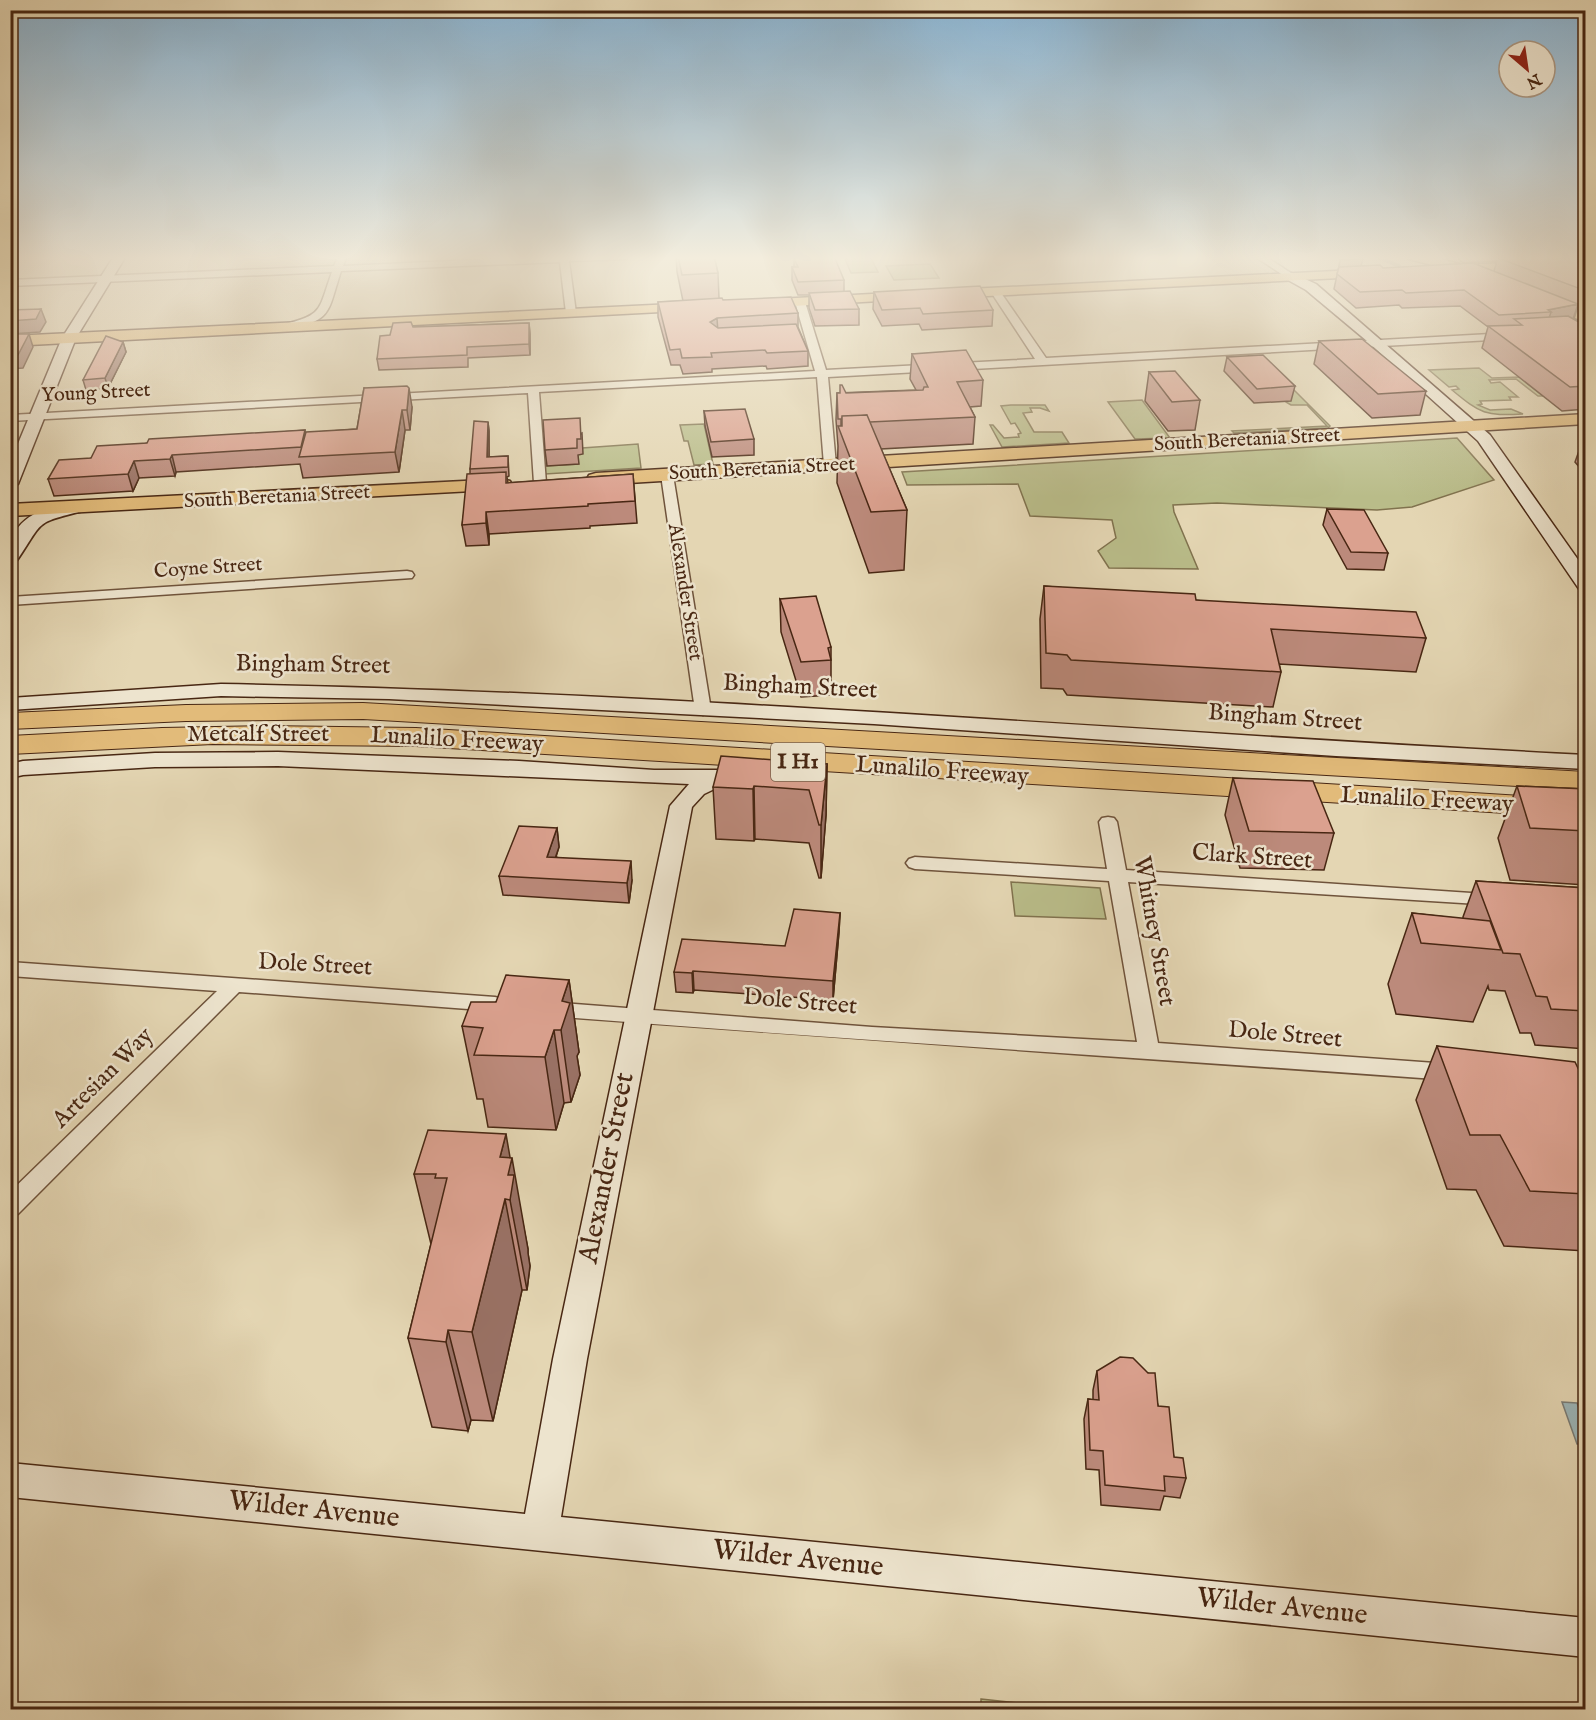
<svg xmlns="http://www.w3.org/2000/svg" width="1596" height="1720" font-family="'IM FELL English',serif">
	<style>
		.green { fill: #b9bc89; stroke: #80724e; stroke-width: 1.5 }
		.water { fill: #9cb6b9; stroke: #7a7d77; stroke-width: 1.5 }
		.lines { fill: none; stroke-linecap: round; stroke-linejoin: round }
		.stream { stroke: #7a7d77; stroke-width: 4 }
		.street-casing { stroke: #6f533b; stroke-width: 3 }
		.secondary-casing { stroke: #482713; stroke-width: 3 }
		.primary-casing { stroke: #482713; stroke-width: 3 }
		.highway-casing { stroke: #482713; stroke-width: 2 }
		.street { fill: #ede4ce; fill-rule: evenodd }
		.secondary { fill: #ede4ce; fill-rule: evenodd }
		.primary { fill: #e2bb7a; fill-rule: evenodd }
		.highway { fill: #e2bb7a; fill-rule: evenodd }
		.wall { fill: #bc8a7b; stroke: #482713; stroke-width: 1.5 }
		.shaded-wall { fill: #997164; stroke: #482713; stroke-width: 1.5 }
		.building { fill: #dba18f; stroke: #482713; stroke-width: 1.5 }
		.labels { text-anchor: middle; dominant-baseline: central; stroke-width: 5; stroke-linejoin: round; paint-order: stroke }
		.far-street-label { font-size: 20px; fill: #482713; stroke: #ede4ce }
		.shield { fill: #ede4ce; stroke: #7a604b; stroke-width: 1.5 }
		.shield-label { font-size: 22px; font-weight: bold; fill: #482713 }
		.street-label { font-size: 24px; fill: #482713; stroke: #ede4ce }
		.near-street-label { font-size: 28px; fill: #482713; stroke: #ede4ce }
	</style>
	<rect width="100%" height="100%" fill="#e4d6b3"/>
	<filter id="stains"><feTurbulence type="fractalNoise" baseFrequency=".00333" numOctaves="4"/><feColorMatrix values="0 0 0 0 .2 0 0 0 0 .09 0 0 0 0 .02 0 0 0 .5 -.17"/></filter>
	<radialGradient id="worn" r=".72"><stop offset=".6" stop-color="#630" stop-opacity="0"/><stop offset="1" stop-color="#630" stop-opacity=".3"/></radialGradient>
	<path class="green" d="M871,258L878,272L851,273L845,259Z
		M930,264L939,278L894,280L886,266Z
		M1479,368L1492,378L1519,377L1543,396H1538L1516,379L1489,380L1491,383L1500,382L1518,397H1509L1511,400L1480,401L1482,404L1478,405L1490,410L1511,409L1523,414C1485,416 1481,414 1452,390L1459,389L1456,386L1449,387L1429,370Z
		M1286,382L1330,426L1328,428L1234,433L1232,431L1327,426L1307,405H1291L1286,402Z
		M1142,400L1170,438L1135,439L1108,402Z
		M1011,405H1045L1049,411L1040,408H1030L1032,412L1023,413L1034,432H1062L1069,443L1002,447L990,425H993L1004,438L1019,437L1018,434L1021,433L1015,423L1011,424L1001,406Z
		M704,424L713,464L694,465L688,441H684L680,425Z
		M1457,438L1494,480L1412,507L1377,510L1217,503L1173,505L1174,512L1198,569L1109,568L1098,551L1116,538L1112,520L1030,516L1018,484L907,485L902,472Z
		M638,444L641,468L545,474L544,466L578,464V455L582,448Z
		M1011,882L1100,888L1106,919L1015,916Z
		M981,1699L1072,1709H981Z"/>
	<path class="water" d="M1562,1402L1577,1403L1585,1425V1444H1577Z"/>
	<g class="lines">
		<path class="stream" d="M1376,256L1399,266"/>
		<defs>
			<path id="street" d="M338,256L346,258L343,266L556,256H630L626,259L569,261L576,313L571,316L566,313L560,262L341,271C327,314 333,320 285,330L280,327L281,325C324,315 318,311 332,272L10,286V280L334,266Z
				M1254,256H1265L1297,277L1289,279Z
				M996,289L999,290L1046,358L1509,333L1514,336L1509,339L828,377L836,465L830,469L824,465L817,377L539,392L546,483L540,487L534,483L528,393L10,421V415L815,371L795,302L800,299L805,302L826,370L1035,359L991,292Z
				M667,471L673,475L711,710L703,715L695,710L661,475Z
				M407,571L412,572L414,575L412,578L10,605V597Z
				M1108,817L1114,818L1117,822L1126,870L1501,895L1503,899L1501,903L1494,905L1128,882L1158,1043L1449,1064L1456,1067L1460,1072L1456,1077L1449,1080C1149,1058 849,1040 549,1016L542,1014L539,1009L542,1004L549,1002L872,1027L1137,1042L1109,881L915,869L909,867L906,863L909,859L915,857L1107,869L1099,822L1102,818Z
				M10,962L495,997L502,999L505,1004L502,1009L495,1011L239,992L18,1214L10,1216V1192L217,991L10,976Z"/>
			<path id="secondary" d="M114,256H126L76,338L18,484L10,489V463L62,338Z
				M1292,273L1316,284L1490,435L1586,571V590L1579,589L1478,441L1367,341L1306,290L1288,280L1286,277Z
				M77,502L83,503L86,507L83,511C33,523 44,521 16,562L10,563C10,556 9,546 11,540C22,512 51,506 77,502Z
				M221,684C676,692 1131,732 1586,755V769L1336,756L874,724L389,699L221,696L10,710V698Z
				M278,752L519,761L654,770H721L729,772L732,777L729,782L704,794L692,807L587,1359L561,1517L1586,1618V1657L10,1497V1463L525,1514L553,1359L670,806L689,784L278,766L155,767L23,775L10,778V764L23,761L155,753Z"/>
			<path id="primary" d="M1407,256H1431L1463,265L1586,259V267L1449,274L1444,273L1443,268L1409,259Z
				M1375,269L1380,270L1382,273L1380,276L948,298L941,294L948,290Z
				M910,292L915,293L917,296L915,299L757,308L750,304L757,300Z
				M1542,297L1586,313V322L1537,304L1535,301L1537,298Z
				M694,303L701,307L699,310L10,346V336Z
				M1586,414V424L596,485L589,483L587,479L589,475L596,473Z
				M503,479L510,481L512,485L510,489L10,516V504Z"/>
			<path id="highway" d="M363,703L1586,772V790L363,719L186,721L10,729V713L186,705Z
				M264,726L416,728L1586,800V818L416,746L213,744L10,754V736L162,728Z"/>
		</defs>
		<use href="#street" class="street-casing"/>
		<use href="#secondary" class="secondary-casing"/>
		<use href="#primary" class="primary-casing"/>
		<use href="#highway" class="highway-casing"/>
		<use href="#street" class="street"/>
		<use href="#secondary" class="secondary"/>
		<use href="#primary" class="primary"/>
		<use href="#highway" class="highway"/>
	</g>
	<path class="wall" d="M676,256H714L718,273L719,298L723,300L798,313V327L808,351V366L767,369L766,366L712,369V372L683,374L680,365H671L658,317V302L683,301L677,272Z
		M1341,256L1363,259L1361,266L1383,268L1494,271L1497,261L1463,263L1455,256H1523L1548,259L1586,257V309L1578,306L1574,319L1586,326V409L1562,411L1482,348L1488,327L1460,306L1402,308L1399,305L1356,308L1334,289Z
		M794,258L844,280V291L859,309V325L815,326L809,308V295H798L792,280V267H794Z
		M874,292L993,310L992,326L922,330L919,324L882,326L873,309Z
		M529,323L530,334V355L468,358V367L379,370L377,359L390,335L413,327Z
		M1319,341L1426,391L1420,415L1372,418L1314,364Z
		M123,342L126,352L108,388L86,390L83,380Z
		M912,354L983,380L981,406L970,407L975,417L973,444L881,449L907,510L904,570L869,573L837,483L838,446L836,420L837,393L916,390L910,379Z
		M1227,357L1295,386L1291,401L1254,403L1224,371Z
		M1149,372L1200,400L1195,430L1168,431L1145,401Z
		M364,388L412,407L410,430H405L399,472L303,478L300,464L176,472L175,476L139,478L133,491L54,496L48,479L91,458L147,443L305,430V433L357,429Z
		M704,411L754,439V455L712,457L705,426Z
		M488,422L489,431V457L508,456L509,476L507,477L508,483L633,474L637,523L590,526V528L489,534V545L466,546L462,525L470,474V469Z
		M1586,431V475L1575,462Z
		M582,433L583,454L578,455L579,464L547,466L545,450Z
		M1327,509L1388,553L1384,570L1347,569L1323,525Z
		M1044,586L1196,600L1426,638L1416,672L1279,664L1281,672L1273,707L1067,695L1063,689L1041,688L1040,619Z
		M780,599L831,647V695L801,697L781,632Z
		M827,764L826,815L821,878H819L809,843L755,839L754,841L716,839L713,787Z
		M1233,778L1334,833L1324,870L1240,868L1225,815Z
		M1517,786L1586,789V885L1510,880L1498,838Z
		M557,828L559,847L556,857L632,880L629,903L503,895L499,876Z
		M1476,881L1586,888V1049L1535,1045L1531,1033H1520L1505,991L1489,990L1488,986L1473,1022L1396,1014L1388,984L1412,913L1463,919V917Z
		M840,913L839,932L833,1000L694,990L693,993L676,992L674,972L785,946Z
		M569,980L579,1052L577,1056L580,1075L571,1102L564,1103L556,1130L488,1127L483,1099H477L462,1026L496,1002Z
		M1437,1046L1586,1085V1251L1504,1246L1476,1190L1447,1189L1416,1100Z
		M510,1158L528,1249V1253L530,1266L527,1290H522L493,1421L471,1420L468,1431L432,1427L408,1338L431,1244L414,1174Z
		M1097,1371L1148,1373L1174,1457L1186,1478L1180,1498L1164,1496L1160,1510L1101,1505L1099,1470L1086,1469L1084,1419L1088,1399L1093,1400V1390Z
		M1586,1450V1471L1581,1457Z"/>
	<path class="shaded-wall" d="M1578,304L1573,319L1547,325L1551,312L1548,310Z
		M41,309L46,322L40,332L10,334V321Z
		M717,318L718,333L710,322Z
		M529,323L530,334V355L529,344Z
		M29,334L33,347L23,368L10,369V355Z
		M123,342L126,352L108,388L105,378Z
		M409,388L412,407L410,430L407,410Z
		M402,410L405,430L399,472L395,452Z
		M488,422L489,431V466L487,457Z
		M172,455L176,472L175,476L170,459Z
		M134,461L139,478L133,491L128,474Z
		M486,512L489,534V545L486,523Z
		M827,764L826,815L821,878V825Z
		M754,786L755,839L754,841L753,789Z
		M557,828L559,847L549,876L547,857Z
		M631,861L632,880L629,903L627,883Z
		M840,913L839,932L833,1000V981Z
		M693,971L694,990L693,993L692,973Z
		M569,980L579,1052L577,1056L580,1075L571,1102L561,1030L562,1001Z
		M554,1030L564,1103L556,1130L545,1057Z
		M506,1134L511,1163L512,1158L528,1249V1253L530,1266L527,1290L510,1200L500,1157Z
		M505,1199L522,1290L493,1421L472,1332Z
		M448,1330L471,1420L468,1431L446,1342Z"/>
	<path class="building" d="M678,256H714L718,273L682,275Z
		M802,256H834L844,280L798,282L792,267H798L794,258Z
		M1341,256H1359L1363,259L1340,260Z
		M1530,256H1544L1548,259L1586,257V291L1498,258Z
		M1473,263L1578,304L1548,310L1551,312L1499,315L1464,290L1406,293L1402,290L1360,292L1337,274L1339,267L1380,265L1383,268Z
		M980,286L993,310L923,314L920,308L882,310L874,292Z
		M850,291L859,309L815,310L809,293Z
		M791,297L798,313L717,318L710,322L718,328L796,324L808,351L767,353L765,350L711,353L712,357L682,358L680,349L670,350L658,302L722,298L723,300Z
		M41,309L36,319L10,321V310Z
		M1568,316L1586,326V386L1570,387L1488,326L1522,325L1514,319Z
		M411,322L413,327L529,323V344L467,347V355L377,359L380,336L390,335L393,323Z
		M10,334H29L18,355H10Z
		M106,336L123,342L105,378L83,380Z
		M1362,339L1426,391L1378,394L1319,341Z
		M966,350L983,380L957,382L975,417L870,422L867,415L842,416L841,426V419H838L837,393H840V385H842L846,393L923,390L924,387H928L912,354Z
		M1263,355L1295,386L1257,389L1227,357Z
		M1175,371L1200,400L1172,402L1149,372Z
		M407,386L409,388L407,410H402L395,452L299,457L306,432L357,429L364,388Z
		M745,409L754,439L711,442L704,411Z
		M867,415L907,510L871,512L838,426H842V416Z
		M580,418L581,439H577V448L545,450L543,420Z
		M474,421L488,422L487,457L508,456V467L470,469Z
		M305,430L301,447L172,455L170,459L134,461L128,474L48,479L59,460L91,458L97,446L147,443L149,439Z
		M506,472V483L633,474L635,501L588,504V506L486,512V523L462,525L467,474Z
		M1327,509L1364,510L1388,553L1351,552Z
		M1044,586L1195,594L1196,600L1416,612L1426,638L1271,629L1281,672L1071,660L1067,655L1046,653Z
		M816,596L831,647L828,648L831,660L801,662L780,599Z
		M721,756L827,764L821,825H819L809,790L754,786L753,789L713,787Z
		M1233,778L1313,781L1334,833L1249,831Z
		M1517,786L1586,789V831L1530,828Z
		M519,826L557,828L547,857L631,861L627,883L499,876Z
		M1476,881L1586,888V1011L1551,1009L1547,997L1536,996L1520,954L1503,953Z
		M794,909L840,913L833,981L693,971L692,973L674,972L682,939L785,946Z
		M1412,913L1490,921L1501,950L1421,943Z
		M506,975L569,980L562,1001L570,1003L561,1030H554L545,1057L474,1055L483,1028L462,1026L471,1002H496Z
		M1437,1046L1575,1062L1586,1085V1194L1530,1191L1500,1135H1470Z
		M428,1130L506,1134L500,1157L512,1158L508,1175H514L510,1200L505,1199L472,1332L448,1330L446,1342L408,1338L447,1178H435L436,1174H414Z
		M1120,1357L1133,1358L1148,1373H1155L1158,1406L1169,1407L1174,1457L1183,1458L1186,1478L1164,1476L1165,1491L1105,1485L1103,1451L1090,1450L1088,1399L1099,1400L1097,1371Z"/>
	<linearGradient id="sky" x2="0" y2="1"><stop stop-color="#89b5d5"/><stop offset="0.52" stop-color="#f3eddd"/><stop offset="1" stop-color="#f3eddd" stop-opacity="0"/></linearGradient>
	<rect width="1596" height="497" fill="url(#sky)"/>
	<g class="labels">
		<g class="far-street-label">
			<text transform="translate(96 393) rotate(-3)">Young Street</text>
			<text transform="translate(1247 440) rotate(-3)">South Beretania Street</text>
			<text transform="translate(762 469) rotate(-3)">South Beretania Street</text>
			<text transform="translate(277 497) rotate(-3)">South Beretania Street</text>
			<text transform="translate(208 568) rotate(-4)">Coyne Street</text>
			<text transform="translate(685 592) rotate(81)">Alexander Street</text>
		</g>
		<rect class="shield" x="771" y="743" width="54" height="38" rx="4.5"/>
		<g class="shield-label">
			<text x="798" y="762">I H1</text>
		</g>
		<g class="street-label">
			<text transform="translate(313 665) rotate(1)">Bingham Street</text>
			<text transform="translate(800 687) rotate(3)">Bingham Street</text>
			<text transform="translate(1285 718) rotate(4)">Bingham Street</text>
			<text x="258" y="734">Metcalf Street</text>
			<text transform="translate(457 740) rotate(3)">Lunalilo Freeway</text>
			<text transform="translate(942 771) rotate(4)">Lunalilo Freeway</text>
			<text transform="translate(1427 800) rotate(3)">Lunalilo Freeway</text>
			<text transform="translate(1252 857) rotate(4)">Clark Street</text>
			<text transform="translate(1154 931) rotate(80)">Whitney Street</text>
			<text transform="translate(315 965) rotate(3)">Dole Street</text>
			<text transform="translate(800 1002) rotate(5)">Dole Street</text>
			<text transform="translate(1285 1035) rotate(5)">Dole Street</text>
			<text transform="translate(103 1078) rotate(-45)">Artesian Way</text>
		</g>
		<g class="near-street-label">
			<text transform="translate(607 1168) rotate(-79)">Alexander Street</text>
			<text transform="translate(314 1510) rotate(6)">Wilder Avenue</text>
			<text transform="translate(798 1559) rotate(6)">Wilder Avenue</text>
			<text transform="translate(1282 1607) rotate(6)">Wilder Avenue</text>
		</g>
	</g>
	<rect width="1596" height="1720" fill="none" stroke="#e4d6b3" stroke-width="36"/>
	<rect x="12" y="12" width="1572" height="1696" fill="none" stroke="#482713" stroke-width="3"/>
	<rect x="18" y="18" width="1560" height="1684" fill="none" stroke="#482713" stroke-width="1.5"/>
	<g transform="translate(1527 69) rotate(151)"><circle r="28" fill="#ede4ce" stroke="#ab9883" stroke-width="1.5"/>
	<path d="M0-4.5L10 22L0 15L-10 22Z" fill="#8f2418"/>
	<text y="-9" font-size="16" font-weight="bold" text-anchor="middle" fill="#482713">N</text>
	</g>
	<rect width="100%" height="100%" filter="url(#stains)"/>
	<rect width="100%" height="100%" fill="url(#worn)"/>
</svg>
